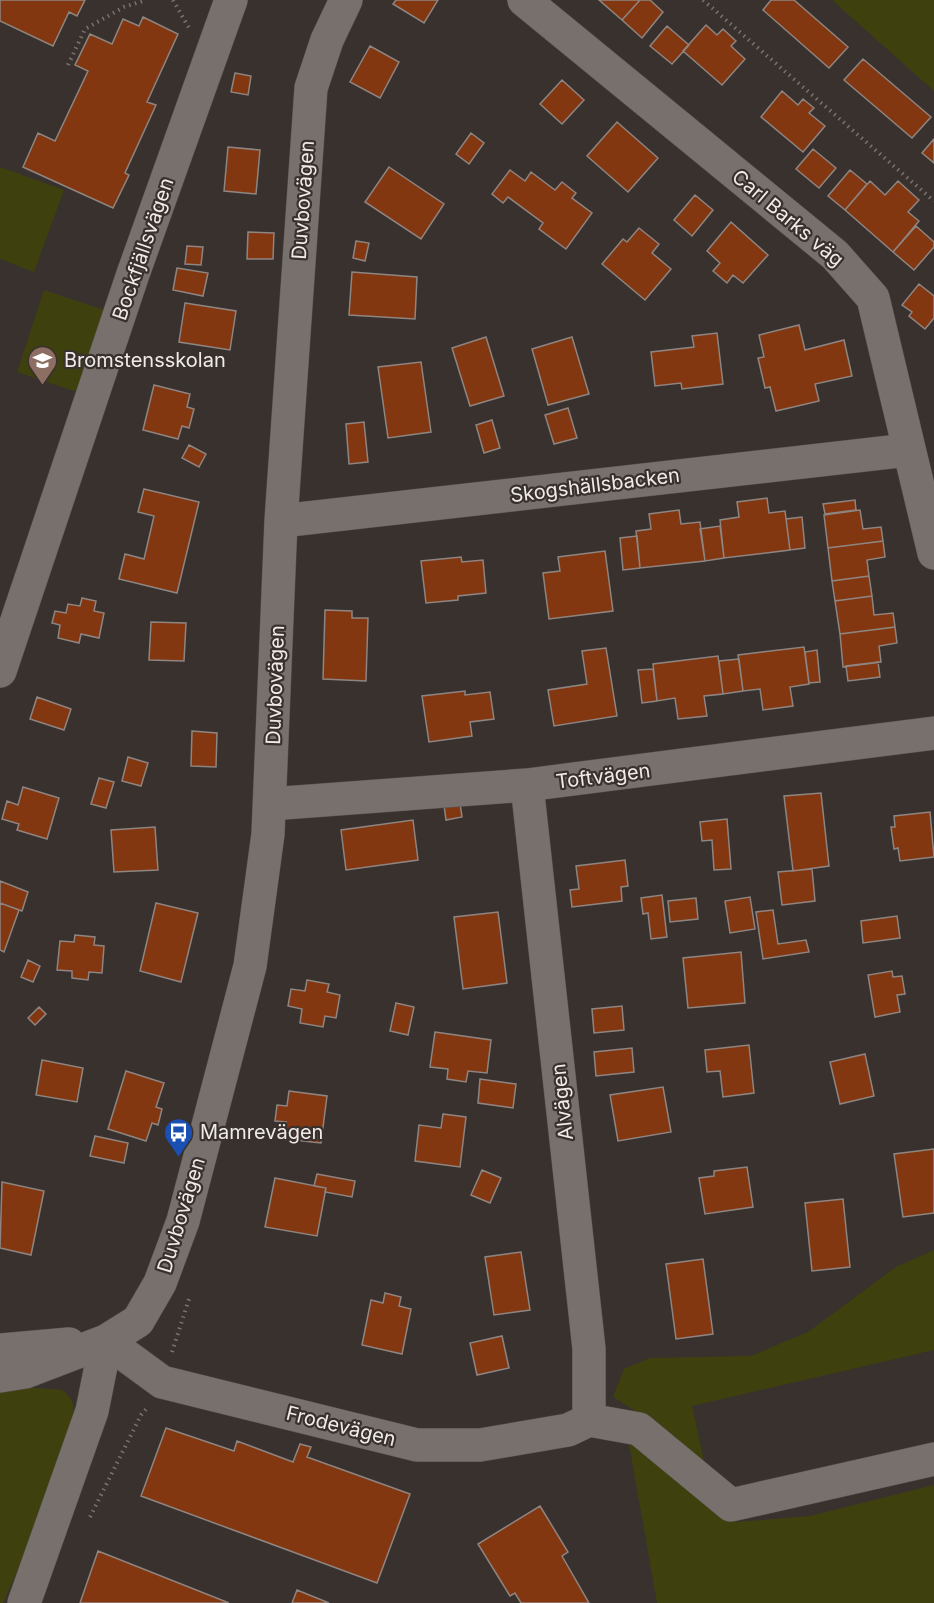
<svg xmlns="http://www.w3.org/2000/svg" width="934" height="1603" font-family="Inter,sans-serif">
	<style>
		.green { fill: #3e410d }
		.building { fill: #833710; stroke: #8e8582; stroke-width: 1.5 }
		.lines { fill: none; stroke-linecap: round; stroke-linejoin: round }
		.minor-casing { stroke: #55504d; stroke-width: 34 }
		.path { stroke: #797370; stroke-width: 4; stroke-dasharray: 1.5 4.5; stroke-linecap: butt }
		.minor { stroke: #78706c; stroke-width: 33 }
		.labels { text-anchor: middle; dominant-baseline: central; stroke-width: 4.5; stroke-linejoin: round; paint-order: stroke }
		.street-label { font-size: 20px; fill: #f0ebe9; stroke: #38312e }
		.poi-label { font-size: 20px; fill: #f0ebe9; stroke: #38312e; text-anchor: start }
	</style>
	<rect width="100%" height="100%" fill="#38312e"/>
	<path class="green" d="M832,0H934V91Z
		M0,167L64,190L34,272L0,259Z
		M44,290L104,310L77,392L17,372Z
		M934,1250V1350L692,1406L706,1470L653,1422L613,1397L624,1369L650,1358L751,1356L808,1332L896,1267Z
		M0,1385L62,1390C75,1400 75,1408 72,1424L23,1558L3,1603H0Z
		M628,1438L737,1522L810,1516L934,1485V1603H657Z"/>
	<path class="building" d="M0,0H85L77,16L69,12L53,46L0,21Z
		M396,0H438L424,23L393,4Z
		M599,0H640L622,20Z
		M640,0H650L663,12L642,38L622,20Z
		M771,0H794L848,47L829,68L763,10Z
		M143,17L178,34L147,102L156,105L125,173L129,175L113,208L23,167L38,133L55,141L88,71L75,65L90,34L112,44L123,19L139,26Z
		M706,25L717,35L723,29L736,41L731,46L745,59L722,85L683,51Z
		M667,26L689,45L672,64L650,46Z
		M370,46L399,62L380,98L350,82Z
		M863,59L931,117L912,138L844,80Z
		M235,73L251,76L248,95L231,92Z
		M562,80L584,100L562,124L540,104Z
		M782,91L798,105L803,99L814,108L809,113L825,126L803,152L761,117Z
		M617,122L658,158L628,192L587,156Z
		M471,133L484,143L469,164L456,154Z
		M934,139V163L922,153Z
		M228,147L260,150L256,194L224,191Z
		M813,149L836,168L819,188L796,169Z
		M389,167L444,204L421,239L365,202Z
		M510,170L525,181L531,172L555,190L562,182L576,193L572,198L592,213L566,249L539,229L543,223L508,197L503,203L492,194Z
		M850,170L867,184L845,210L828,196Z
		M870,181L885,195L898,181L919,200L908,212L919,221L893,252L845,210Z
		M695,195L713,210L692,236L674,220Z
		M731,222L768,255L743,283L733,275L727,283L713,271L720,263L707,251Z
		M916,226L934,242V247L914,270L893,252Z
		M639,228L659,244L652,253L671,269L645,300L602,264L623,239L627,242Z
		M248,232L274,233L273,259H247Z
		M356,241L369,243L365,261L353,258Z
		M187,246L203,247L201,265L185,264Z
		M177,268L208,273L203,296L173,290Z
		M352,272L417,277L415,319L349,315Z
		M919,284L934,296V318L925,329L909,316L912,312L902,305Z
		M185,303L236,311L230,350L179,342Z
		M799,325L805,350L844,340L852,376L815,384L819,401L776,411L770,387L765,388L758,358L764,357L759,335Z
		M717,333L723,384L682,389L681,383L655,386L651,352L694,347L692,336Z
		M486,337L504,396L470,406L452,348Z
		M572,337L589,394L548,405L532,349Z
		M421,362L431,432L388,438L378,367Z
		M154,385L190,394L187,407L194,409L189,428L182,426L178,439L143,430Z
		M568,408L577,438L554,444L545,415Z
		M492,420L500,448L484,453L476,425Z
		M364,422L368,462L349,464L346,424Z
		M189,445L206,454L199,467L182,458Z
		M144,489L199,502L177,593L119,579L125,554L144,559L154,516L138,512Z
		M767,498L769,513L785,511L790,550L724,558L720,520L739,517L737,502Z
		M855,500L856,510L825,514L823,504Z
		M679,510L681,524L700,522L705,561L640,568L636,531L651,529L649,514Z
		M860,510L863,529L881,527L883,541L828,548L824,515Z
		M802,517L805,548L790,550L786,519Z
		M720,526L724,558L705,561L700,529Z
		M637,536L640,568L623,570L620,538Z
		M883,541L885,557L867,560L869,576L832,581L828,548Z
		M605,551L613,611L549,619L543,573L560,571L558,557Z
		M461,557L462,562L483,560L486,593L458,596V600L426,603L421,561Z
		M869,576L872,596L835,601L832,581Z
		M872,596L874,615L893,613L895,627L840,634L835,601Z
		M82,598L96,601L94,611L104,613L99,638L81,634L79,643L58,638L60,625L52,623L55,611L66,613L68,604L80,606Z
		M325,610L352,611V618H368L366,681L323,679Z
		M151,622L186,623L184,661L149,660Z
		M895,627L897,643L879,646L881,662L843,667L840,634Z
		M804,647L809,684L790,687L793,706L763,710L760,689L743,691L738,655Z
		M606,648L617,716L554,726L548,690L587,684L582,651Z
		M817,650L820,682L809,683L805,652Z
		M718,656L723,694L704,696L707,716L678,719L675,698L657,701L653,664Z
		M739,659L743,691L723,694L719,661Z
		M878,662L880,677L848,681L846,666Z
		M653,669L657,701L642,703L638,670Z
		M465,691V695L490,692L494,719L470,722L472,736L429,742L422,696Z
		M37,697L71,709L64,730L30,719Z
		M192,731L217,733L216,767L191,766Z
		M128,757L148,763L141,786L122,781Z
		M99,778L114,782L106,808L91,804Z
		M23,787L59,798L47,839L17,830L19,824L2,819L7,801L18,805Z
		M821,793L829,866L793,871L784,796Z
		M460,803L462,817L446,820L444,805Z
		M930,812L934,857L900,861L898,848L894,849L891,827H895L894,816Z
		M727,819L731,869L714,870L712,840L702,841L700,822Z
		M413,820L418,860L346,870L341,830Z
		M155,827L158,870L114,872L111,830Z
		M625,860L628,886L621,887L622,901L572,907L570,890L579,889L576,866Z
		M812,869L815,901L782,905L778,872Z
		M0,881L28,892L22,911L0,903Z
		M662,895L667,937L651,939L648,913L643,914L641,898Z
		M750,897L755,929L730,933L725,901Z
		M696,898L698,919L670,922L668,901Z
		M0,903L19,910L4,952L0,950Z
		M156,903L198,913L181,982L140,971Z
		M773,910L778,944L806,940L809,952L763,959L756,912Z
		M498,912L507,983L463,989L454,917Z
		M897,916L900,938L863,943L861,921Z
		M75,935L95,937L94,945L104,946L102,973L89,972L88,980L72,978V971L57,970L60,941L74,942Z
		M741,952L745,1003L688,1008L683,958Z
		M28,960L40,966L33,982L21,977Z
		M892,971L893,977L902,976L905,994L897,995L900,1012L875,1017L868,975Z
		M307,980L329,984L327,992L340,995L336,1018L325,1016L323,1027L300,1023L302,1009L288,1006L291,989L305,991Z
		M396,1003L414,1007L408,1035L390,1031Z
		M622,1006L624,1030L594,1033L592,1009Z
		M39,1007L46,1014L35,1025L28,1018Z
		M435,1032L491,1040L487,1073L468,1071L466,1082L447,1079L448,1069L430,1067Z
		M749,1045L754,1093L723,1097L720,1071L707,1072L705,1050Z
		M632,1048L634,1072L596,1076L594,1052Z
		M865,1054L874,1096L840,1104L830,1062Z
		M42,1060L83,1068L77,1102L36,1095Z
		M126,1071L164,1083L156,1107L162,1109L158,1125L152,1123L146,1141L108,1129Z
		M480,1079L516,1084L513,1108L478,1103Z
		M663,1087L671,1132L618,1141L610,1095Z
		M289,1091L327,1096L321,1143L284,1139L286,1122L275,1121L277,1105L287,1106Z
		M443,1114L466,1117L460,1167L415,1161L419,1125L441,1128Z
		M95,1136L128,1143L124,1163L90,1156Z
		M934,1149V1213L903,1217L894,1154Z
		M747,1167L753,1207L705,1214L699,1178L714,1176V1171Z
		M482,1170L501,1178L490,1203L471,1195Z
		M317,1174L355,1181L352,1197L325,1192L326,1188L314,1186Z
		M275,1178L326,1188L317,1236L265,1227Z
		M2,1182L44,1191L31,1255L0,1248Z
		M843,1199L850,1267L812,1271L805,1203Z
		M521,1252L530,1310L494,1315L485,1257Z
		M703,1259L713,1334L676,1339L666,1264Z
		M385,1293L401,1297L399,1306L411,1309L402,1354L362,1345L371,1300L383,1303Z
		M502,1336L509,1368L477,1375L470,1343Z
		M166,1428L234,1451L237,1441L293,1462L300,1444L311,1447L307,1457L410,1494L377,1583L141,1496Z
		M540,1506L568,1552L562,1556L589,1603H521L515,1593L510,1596L478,1544Z
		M98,1551L229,1603H80Z
		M297,1590L329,1603H292Z"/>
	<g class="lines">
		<defs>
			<path id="minor" d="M524,0L835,255L873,298L934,553
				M281,521L908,450
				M0,671L133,274L231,0
				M527,785L589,1349V1420
				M270,804L527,785L934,733
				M106,1341L162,1382L417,1445H480L568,1430L589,1420
				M0,1350L69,1344
				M0,1376L25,1372L106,1341L138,1321L160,1283L183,1221L250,966L268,834L281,521L311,88L327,40L346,0
				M589,1420L639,1429L731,1505L934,1459
				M24,1603L92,1411L106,1341"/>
		</defs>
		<use href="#minor" class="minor-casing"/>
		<path class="path" d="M173,0L189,28
			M703,0L934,201
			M68,65L85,29L124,7L146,0
			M172,1352L189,1299
			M90,1517L141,1415L148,1407"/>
		<use href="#minor" class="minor"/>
	</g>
	<defs>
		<symbol id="school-pin" viewBox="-11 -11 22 30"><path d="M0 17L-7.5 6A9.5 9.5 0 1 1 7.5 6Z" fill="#8d6e63" stroke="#38312e"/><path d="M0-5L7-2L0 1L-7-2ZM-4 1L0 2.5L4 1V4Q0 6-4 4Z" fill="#fff"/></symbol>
		<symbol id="bus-pin" viewBox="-11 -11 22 30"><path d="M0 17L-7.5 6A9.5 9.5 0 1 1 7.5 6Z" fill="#1a4fb4" stroke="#38312e"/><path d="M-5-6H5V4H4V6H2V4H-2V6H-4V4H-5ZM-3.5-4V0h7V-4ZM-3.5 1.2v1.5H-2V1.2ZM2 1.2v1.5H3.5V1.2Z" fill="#fff"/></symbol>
	</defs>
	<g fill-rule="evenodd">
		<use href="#school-pin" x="26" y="344" width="33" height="45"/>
		<use href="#bus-pin" x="162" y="1116" width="33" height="45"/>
	</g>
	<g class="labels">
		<g class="street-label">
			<text transform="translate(303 200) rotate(-86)">Duvbovägen</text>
			<text transform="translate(788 218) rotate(40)">Carl Barks väg</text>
			<text transform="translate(143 249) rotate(-71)">Bockfjällsvägen</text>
			<text transform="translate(595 485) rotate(-7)">Skogshällsbacken</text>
			<text transform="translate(275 685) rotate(-88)">Duvbovägen</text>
			<text transform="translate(603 776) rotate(-7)">Toftvägen</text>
			<text transform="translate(562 1102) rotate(-96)">Alvägen</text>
			<text transform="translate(181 1215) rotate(-73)">Duvbovägen</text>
			<text transform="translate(341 1426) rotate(14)">Frodevägen</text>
		</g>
		<g class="poi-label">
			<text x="64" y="360">Bromstensskolan</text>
			<text x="200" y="1132">Mamrevägen</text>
		</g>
	</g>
</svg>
